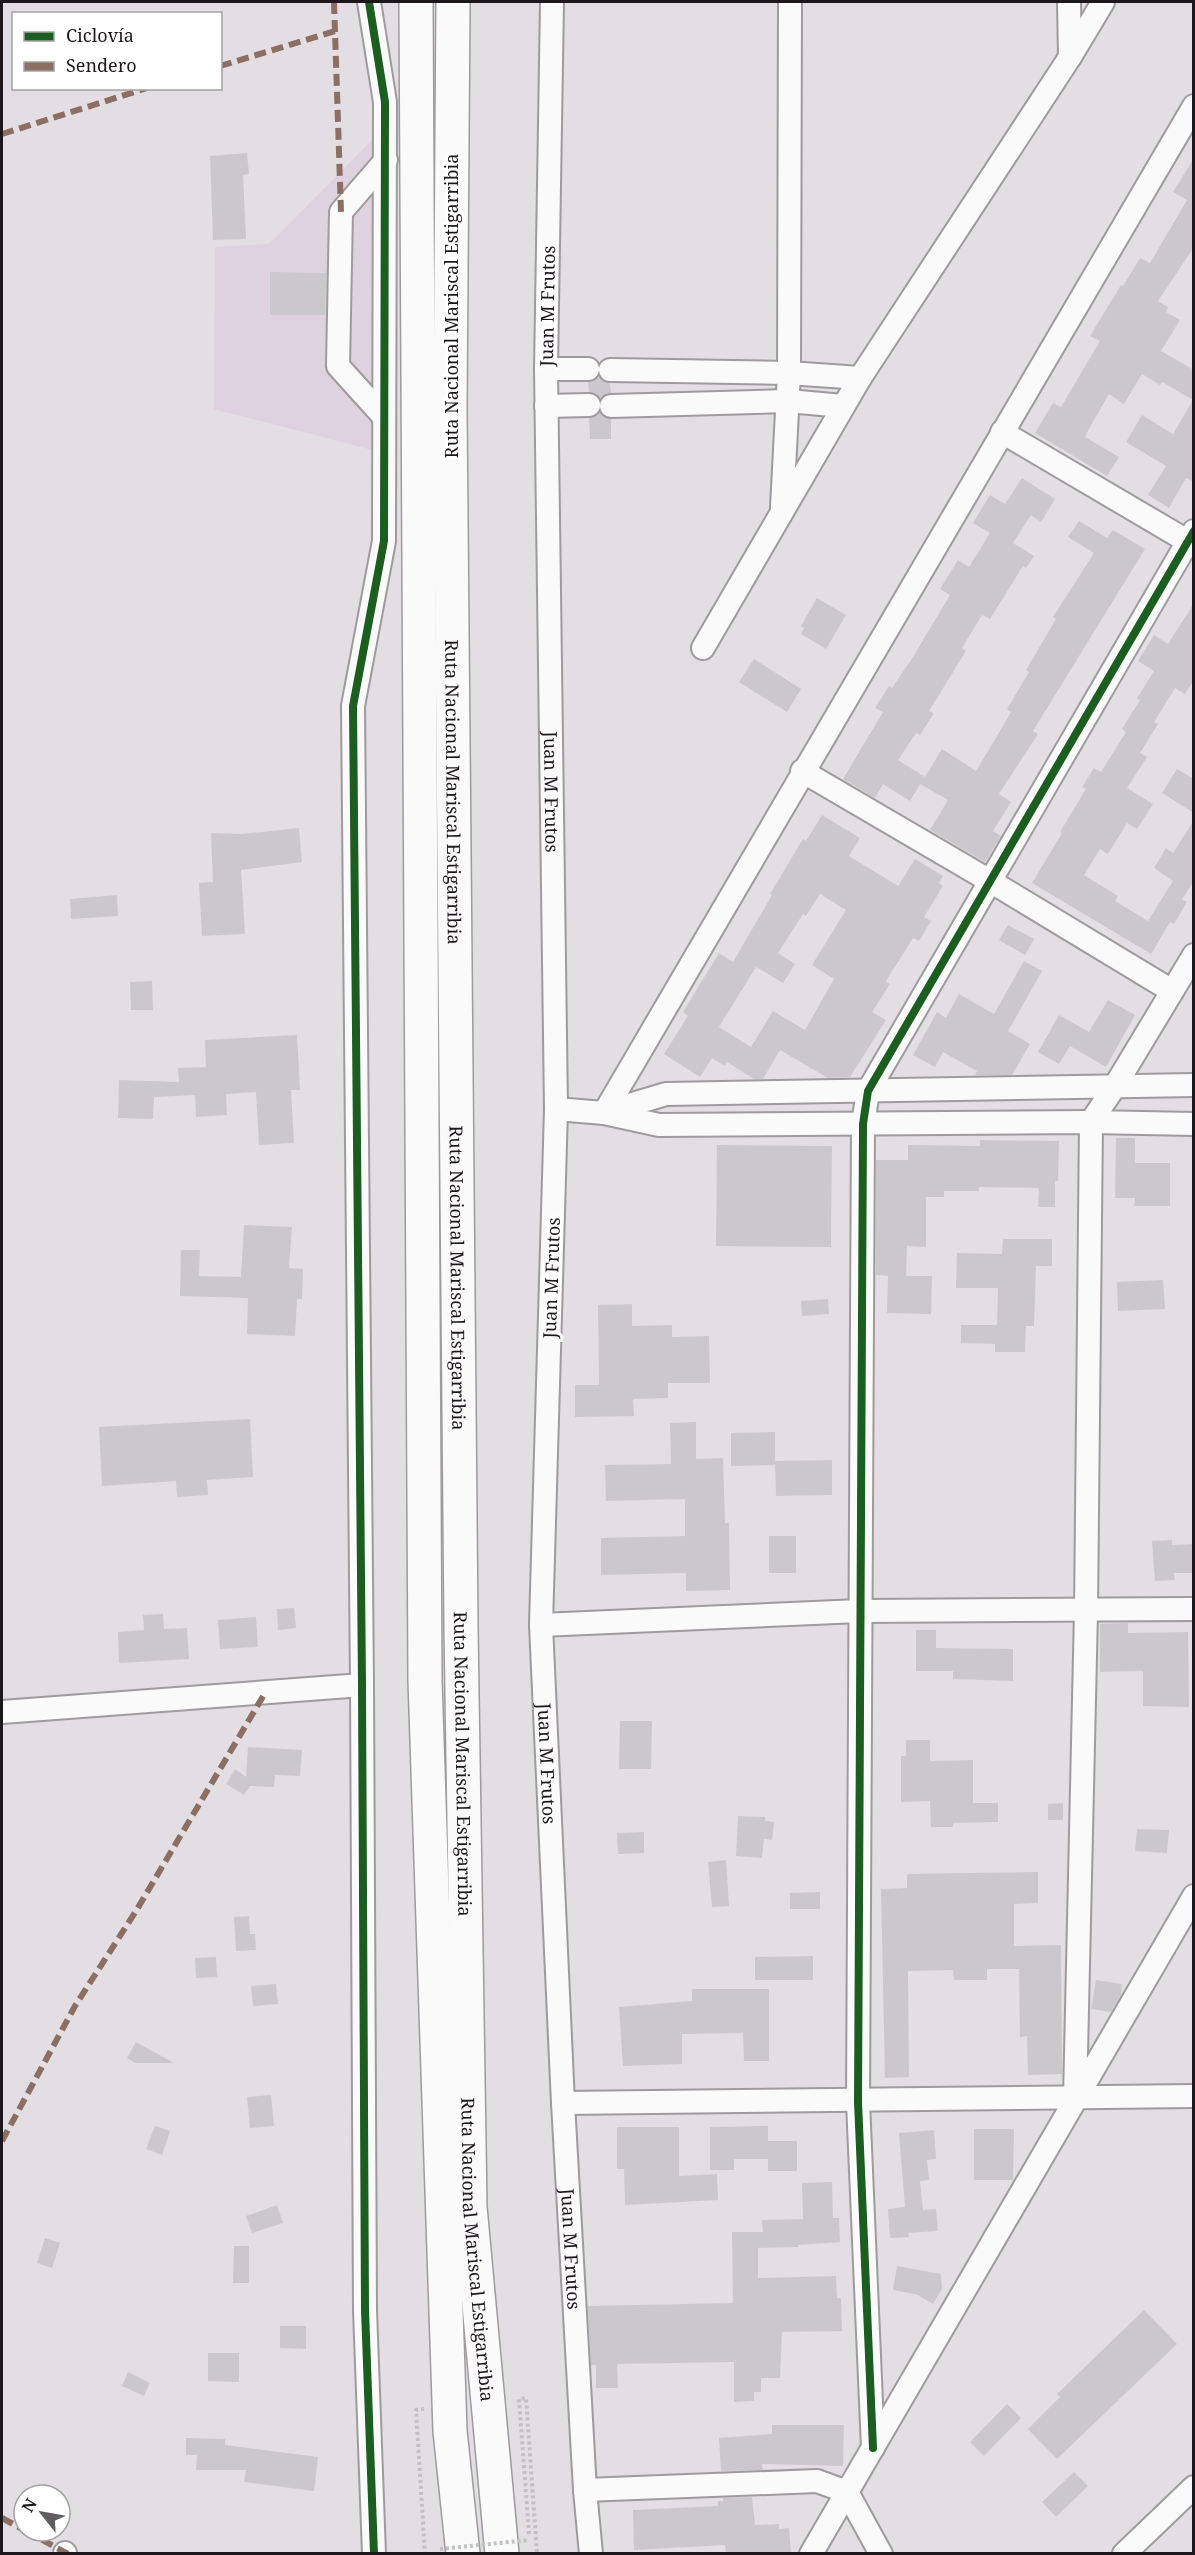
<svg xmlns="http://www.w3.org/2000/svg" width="1195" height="2555" font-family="'Noto Serif',serif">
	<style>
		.built { fill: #ddd2dd }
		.building { fill: #cbc8cd; fill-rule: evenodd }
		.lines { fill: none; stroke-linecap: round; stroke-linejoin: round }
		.minor-casing { stroke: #9e9a9e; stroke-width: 26 }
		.highway-casing { stroke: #9e9a9e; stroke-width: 36 }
		.path { stroke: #c2c0c2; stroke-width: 4; stroke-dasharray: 3 3; stroke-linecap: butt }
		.minor { stroke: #fbfafb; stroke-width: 22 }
		.highway { stroke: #fbfafb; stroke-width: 33 }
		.path-bridge { stroke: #c2c0c2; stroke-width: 4; stroke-dasharray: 3 3; stroke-linecap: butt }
		.quiet { stroke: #8d6e63; stroke-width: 6; stroke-dasharray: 12 6; stroke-linecap: butt }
		.cycleway-casing { stroke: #fff; stroke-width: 11 }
		.cycleway { stroke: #1b5e20; stroke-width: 8 }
		.labels { text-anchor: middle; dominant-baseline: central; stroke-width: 6; stroke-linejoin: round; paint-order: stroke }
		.street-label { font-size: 18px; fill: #1b171b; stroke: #fff }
	</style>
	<rect width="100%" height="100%" fill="#e3dee3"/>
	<path class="built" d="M395,117L388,454L214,409L215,247L269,244Z"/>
	<path class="building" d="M247,153L249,174L243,175L246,239L213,240L210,156Z
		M1194,158V247L1158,301L1168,307L1166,312L1180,320L1161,351L1194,370V482L1186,478L1169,508L1148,495L1166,466L1126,442L1142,415L1173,434L1193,400L1162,382L1160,385L1142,374L1124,404L1109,394L1091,425L1085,437L1119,457L1107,476L1035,433L1053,403L1061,407L1100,341L1090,336L1121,285L1123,286L1140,258L1150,263L1187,200L1173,192Z
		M270,272L326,273L325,315H270Z
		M599,377L610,384L611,393L600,398L589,392L588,382Z
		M600,413L611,419V439H590L589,418Z
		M1022,478L1055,499L1041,522L1031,515L1013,543L1034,556L1026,568L1023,566L990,619L982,615L962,648L966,651L929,711L934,713L920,735L916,733L898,760L925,777L942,749L976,771L997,736L1011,712L1007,709L1029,672L1026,670L1056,619L1053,617L1094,553L1068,537L1079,521L1107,538L1113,530L1145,549L1033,731L1038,734L999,794L1011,802L993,831L1001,836L985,862L930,830L948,800L920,784L910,801L883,784L875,798L843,779L883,712L875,708L889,686L892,688L913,657L950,595L940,589L958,560L969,567L990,533L973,523L990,495L1005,504Z
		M817,598L846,615L826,649L801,634L804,628L801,626Z
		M1194,603V680L1185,694L1175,688L1154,722L1158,724L1140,753L1147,757L1127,788L1153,804L1137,829L1127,823L1108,854L1100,849L1084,875L1118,896L1115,901L1148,921L1173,881L1154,868L1166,848L1173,853L1194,820V881L1182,899L1187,902L1174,924L1170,922L1151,954L1032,883L1062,833L1060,832L1086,789L1082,787L1094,768L1101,772L1126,732L1122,729L1140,700L1137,698L1154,671L1138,661L1154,635L1168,644Z
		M754,659L801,689L787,712L739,682Z
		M1177,769L1194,779V813L1162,793Z
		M822,815L860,838L849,856L898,886L915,859L943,876L939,883L943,886L924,917L931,921L919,941L913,938L886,981L890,984L872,1012L886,1020L850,1077L828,1078L780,1050L763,1079H754L727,1062L725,1066L712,1058L700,1077L664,1054L688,1016L683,1012L719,953L733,962L772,895L770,894L803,839L806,841ZM820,894L846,910L812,965L834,979L805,1030L773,1011L751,1047L719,1027L756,967L783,983L795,964L778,953L803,914L806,916Z
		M299,828L302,862L241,870L245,934L202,936L199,883L213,882L211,833L242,834Z
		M117,895L118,916L71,919L70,899Z
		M1008,925L1034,939L1025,955L999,940Z
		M1024,961L1042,971L1008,1031L1030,1044L1012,1075H975L977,1071L943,1052L935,1067L913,1055L937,1012L946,1018L959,994L994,1014Z
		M152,981L153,1010H131L130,982Z
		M1108,1000L1135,1015L1106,1067L1070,1046L1059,1064L1038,1052L1059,1015L1089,1032Z
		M297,1035L300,1090H291L294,1143L259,1145L256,1092L226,1094L227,1115L196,1117L195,1095L154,1097L153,1119L118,1118L119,1080L179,1082L178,1068L206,1067L205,1040Z
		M1116,1138H1135V1163H1170V1206H1134L1135,1198H1115Z
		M980,1140L1059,1141L1058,1181H1055V1207H1038L1039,1188L979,1187V1191H944V1197H926V1247L907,1246L906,1276H932L931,1314L887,1313L888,1276L876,1275V1160H908V1145L980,1146Z
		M717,1145L832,1146L831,1247L716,1246Z
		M244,1225L292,1227L289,1268L303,1269L302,1299H297L295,1336L247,1334L248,1298L180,1296L181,1250H200L199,1276L241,1277Z
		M1003,1239H1052V1266H1036L1034,1326H1026L1025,1352H995V1344L961,1343V1325H997L998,1288H956L957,1253L1002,1254Z
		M1163,1280L1165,1309L1118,1311L1117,1282Z
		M828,1299L829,1314L802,1316L801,1301Z
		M632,1304V1326L672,1325V1337L709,1336L710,1383H668V1398L633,1399L634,1416L575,1417V1385H599L598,1305Z
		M250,1419L253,1477L207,1480L208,1495L177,1497L176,1481L102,1486L99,1427Z
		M696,1422V1459L723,1458L725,1523H729L730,1590L686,1591V1573L601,1575V1538L685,1536V1499L606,1501L605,1465L671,1464L670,1423Z
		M775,1432V1465L731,1466V1433Z
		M832,1460V1495L776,1496L775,1461Z
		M769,1536H796V1573H769Z
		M1172,1540V1545L1194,1544V1573H1174L1175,1580L1155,1581L1152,1541Z
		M294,1608L296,1628L278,1630L277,1609Z
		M163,1614L164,1629L187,1628L189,1659L119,1663L118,1632L144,1630L143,1615Z
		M256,1617L258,1647L220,1649L218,1620Z
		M1128,1623V1633L1188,1632L1189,1707L1143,1706V1671L1100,1672V1624Z
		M916,1630H936V1648L1013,1649V1681L953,1679V1671H916Z
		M620,1721H652L651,1769H619Z
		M906,1740H930V1761L973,1760V1803H998V1822L953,1823V1827H931L930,1801L901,1802V1756H906Z
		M248,1747L302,1750L300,1776L275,1775L274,1787L250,1786L244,1795L226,1784L235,1769L246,1777Z
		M1063,1803V1820H1048V1804Z
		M738,1816L765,1817V1821L774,1822L772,1840L764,1839L762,1858L736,1856Z
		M1137,1829L1169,1830L1167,1853L1135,1851Z
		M644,1832V1853L618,1854L617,1833Z
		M726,1860L729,1906L712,1907L708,1862Z
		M1038,1872V1903L1014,1904V1946L1061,1945L1062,2074L1028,2075L1027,2036L1020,2037L1019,1969H987V1980H954L953,1970L908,1971L909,2077L885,2078L881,1889L907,1888V1874Z
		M820,1892V1909H790V1893Z
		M249,1916L250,1934H255L256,1950L236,1951L234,1917Z
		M813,1956V1980H755V1957Z
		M216,1957L217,1977L196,1978L195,1958Z
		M1096,1980L1122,1984L1121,1995L1111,2012L1091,2009Z
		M276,1984L278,2004L253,2006L251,1986Z
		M692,1989H769V2061H744L743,2033L682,2034V2064L623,2066L619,2007L692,2001Z
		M136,2042L174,2063H135L127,2058Z
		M271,2095L274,2126L250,2128L247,2097Z
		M155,2126L170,2131L162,2155L146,2149Z
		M768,2126V2141H797V2171H768V2159H734V2170H710V2127Z
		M617,2127H679V2176L717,2174L718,2200L625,2205L624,2169H617Z
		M974,2129H1014L1013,2180H974Z
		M934,2130L936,2159L927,2160L929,2180L920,2181L923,2210L936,2209L938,2231L908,2233L909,2237L890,2238L888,2209L905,2207L899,2133Z
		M832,2182L833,2218H839L840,2242L798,2245V2247L758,2248V2278L836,2276L837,2298H841L842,2331L782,2332L780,2378H761V2392H754V2401L734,2402V2362L617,2364L618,2388H596V2365H591L588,2306L733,2303L732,2232H763L762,2220L803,2219L802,2183Z
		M277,2205L283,2223L252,2233L246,2216Z
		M45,2238L60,2243L52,2268L37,2263Z
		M234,2246H249V2283H233Z
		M897,2266L941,2274L942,2289L933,2304L918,2295L893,2290Z
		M1144,2310L1177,2344L1057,2459L1028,2429L1060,2397L1057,2394Z
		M280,2326H306V2349L280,2348Z
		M208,2353H239V2382L208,2381Z
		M128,2372L150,2383L144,2396L122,2386Z
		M1007,2404L1021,2418L984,2456L970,2442Z
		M772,2425H844L843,2466L762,2464L763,2470L721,2471L719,2438L772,2434Z
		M186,2438L225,2439V2445L318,2457L314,2491L244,2482L246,2470H196L197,2455H186Z
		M1074,2472L1088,2486L1056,2517L1042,2502Z
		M752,2497L755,2525L779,2524V2529L789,2528L791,2553H726L725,2545L634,2550L633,2510L718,2506V2501H723V2498Z"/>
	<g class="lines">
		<defs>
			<g id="minor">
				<path d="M369,2L385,102L384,541L353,706L362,1685L365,2310L374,2554"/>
				<path id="s1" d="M552,2L546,369L556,1109L541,1625L563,2103L585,2490L591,2554"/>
				<path d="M1069,2L1070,57"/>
				<path d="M546,369H588"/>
				<path d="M610,370L789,373L860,378"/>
				<path d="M546,406L589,405"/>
				<path d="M611,406L788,401L843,406"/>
				<path d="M384,417L338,366L341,212L386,160"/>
				<path d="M1002,432L1194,545"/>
				<path d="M782,507L789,373L790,2"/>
				<path d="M703,648L860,378L1070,57L1103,2"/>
				<path d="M802,771L990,881L1172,991"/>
				<path d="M556,1109L604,1113L659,1125L1091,1122L1194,1124"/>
				<path d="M606,1112L666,1094L1194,1085"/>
				<path d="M604,1113L1194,106"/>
				<path d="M541,1625L859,1611L1194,1609"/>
				<path d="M2,1712L362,1685"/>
				<path d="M1075,2098L1086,1611L1091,1122L1115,1086L1194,955"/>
				<path d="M563,2103L1194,2096"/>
				<path d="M873,2448L858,2102L863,1124L868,1091L1194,531"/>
				<path d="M585,2490L817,2481L847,2492L881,2554"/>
				<path d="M65,2554V2553"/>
				<path d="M811,2554L1194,1896"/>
				<path d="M1124,2554L1194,2487"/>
			</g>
			<g id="highway">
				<path d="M416,2L425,1680L450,2431L463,2554"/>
				<path id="s2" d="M453,2L450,409L461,1628L470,2207L502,2554"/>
			</g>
		</defs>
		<use href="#minor" class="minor-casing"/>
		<use href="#highway" class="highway-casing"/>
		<path class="path" d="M424,2409L416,2410L425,2554
			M529,2534L519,2399L526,2398L537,2554"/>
		<use href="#minor" class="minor"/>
		<use href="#highway" class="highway"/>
		<path class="path-bridge" d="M440,2549L529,2540"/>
		<path class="quiet" d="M334,2L341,212
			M220,66L335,31
			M2,134L147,88
			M2,2141L75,2006L136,1911L265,1693
			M2,2518L24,2530
			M26,2531L68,2554"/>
		<defs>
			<path id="cycleway" d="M369,2L385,102L384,541L353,706L362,1685L365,2310L374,2554
				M873,2448L858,2102L863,1124L868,1091L1194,531"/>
		</defs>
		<use href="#cycleway" class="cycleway-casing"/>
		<use href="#cycleway" class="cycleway"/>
	</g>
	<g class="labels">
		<g class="street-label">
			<text transform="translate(451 306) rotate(-90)">Ruta Nacional Mariscal Estigarribia</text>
			<text transform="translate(547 306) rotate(-89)">Juan M Frutos</text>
			<text stroke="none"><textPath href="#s2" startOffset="790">Ruta Nacional Mariscal Estigarribia</textPath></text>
			<text stroke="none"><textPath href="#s1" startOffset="790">Juan M Frutos</textPath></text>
			<text stroke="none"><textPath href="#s2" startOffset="1276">Ruta Nacional Mariscal Estigarribia</textPath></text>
			<text transform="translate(551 1278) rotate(-88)">Juan M Frutos</text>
			<text stroke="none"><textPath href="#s2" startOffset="1762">Ruta Nacional Mariscal Estigarribia</textPath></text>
			<text stroke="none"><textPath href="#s1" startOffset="1762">Juan M Frutos</textPath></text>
			<text stroke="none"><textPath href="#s1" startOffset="2248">Juan M Frutos</textPath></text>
			<text stroke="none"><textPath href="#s2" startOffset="2248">Ruta Nacional Mariscal Estigarribia</textPath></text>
		</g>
	</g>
	<rect width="1195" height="2555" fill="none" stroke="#1b171b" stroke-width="6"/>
	<rect x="12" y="12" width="210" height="78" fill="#ffffff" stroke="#a4a2a4" stroke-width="1.5"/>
	<rect x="24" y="32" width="30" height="9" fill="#1b5e20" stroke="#a4a2a4" stroke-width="1.5"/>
	<text x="66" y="42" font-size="18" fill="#1b171b">Ciclovía</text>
	<rect x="24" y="62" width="30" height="9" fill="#8d6e63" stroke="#a4a2a4" stroke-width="1.5"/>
	<text x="66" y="72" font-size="18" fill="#1b171b">Sendero</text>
	<g transform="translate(42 2513) rotate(301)"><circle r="28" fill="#ffffff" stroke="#a4a2a4" stroke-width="1.5"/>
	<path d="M0-4.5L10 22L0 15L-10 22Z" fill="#615d61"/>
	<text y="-9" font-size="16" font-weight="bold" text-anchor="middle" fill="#1b171b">N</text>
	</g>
</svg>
